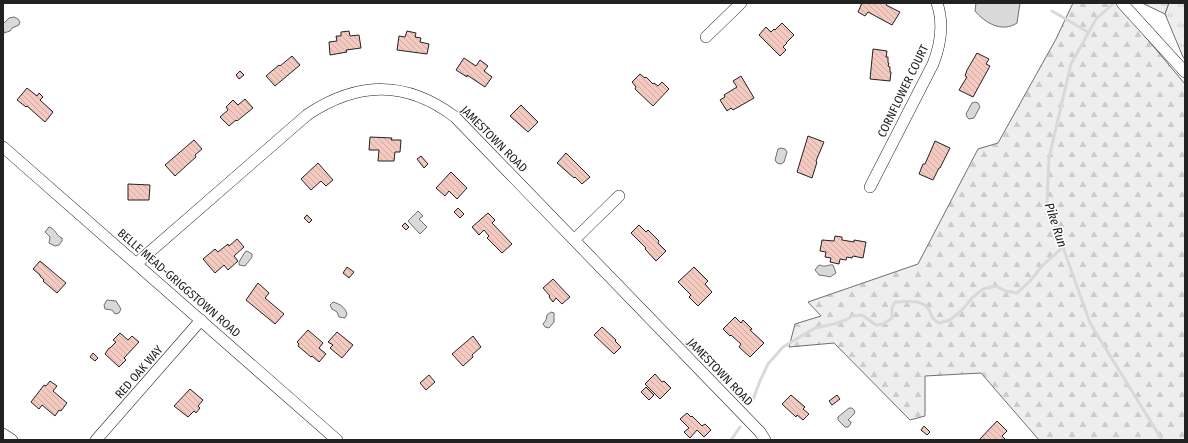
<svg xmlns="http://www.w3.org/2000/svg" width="1188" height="443" font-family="'Fira Sans Condensed',sans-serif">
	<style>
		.forest { fill: url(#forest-firs); stroke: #6f6f6f }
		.wetland { fill: url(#wetland-marsh); stroke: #6f6f6f }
		.park { fill: url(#park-tufts); stroke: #6f6f6f }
		.water { fill: #d9d9d9; stroke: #6f6f6f }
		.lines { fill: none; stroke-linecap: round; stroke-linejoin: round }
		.stream { stroke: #d9d9d9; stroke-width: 3 }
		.building { fill: url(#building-back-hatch); stroke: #222 }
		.minor-casing { stroke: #222; stroke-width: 12 }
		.minor { stroke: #fff; stroke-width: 11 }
		.labels { text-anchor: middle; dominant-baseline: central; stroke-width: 3; stroke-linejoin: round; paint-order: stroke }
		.street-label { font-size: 12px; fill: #222; stroke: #fff }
		.water-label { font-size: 13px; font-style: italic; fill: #222; stroke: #fff }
	</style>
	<defs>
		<pattern id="forest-firs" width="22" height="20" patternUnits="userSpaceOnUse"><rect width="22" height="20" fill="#eee"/><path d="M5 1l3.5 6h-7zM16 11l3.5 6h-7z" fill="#ccc"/></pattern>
		<pattern id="wetland-marsh" width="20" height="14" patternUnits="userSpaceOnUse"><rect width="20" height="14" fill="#eee"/><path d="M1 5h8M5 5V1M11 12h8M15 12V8" fill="none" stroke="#ccc"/></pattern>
		<pattern id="park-tufts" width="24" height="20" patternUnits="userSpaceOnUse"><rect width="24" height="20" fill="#eee"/><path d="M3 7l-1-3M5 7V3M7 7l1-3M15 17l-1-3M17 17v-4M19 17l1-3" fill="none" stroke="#ccc"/></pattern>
		<pattern id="building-back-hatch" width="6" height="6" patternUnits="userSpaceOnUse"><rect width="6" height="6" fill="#f3c9c0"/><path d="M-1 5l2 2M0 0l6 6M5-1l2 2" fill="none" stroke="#d0aca5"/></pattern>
	</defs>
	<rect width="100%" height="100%" fill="#fff"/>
	<path class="forest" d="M1073,3H1117L1185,84V440H1039L981,373L925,376V416L910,420L834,343L789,347L795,324L821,316L808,302L918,264L978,149L998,143L1056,39Z"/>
	<path class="wetland" d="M1142,3H1169L1165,14Z"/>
	<path class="park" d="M1169,3H1185V59L1183,57L1165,14Z"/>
	<path class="water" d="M976,3H1020L1017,23C1002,33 985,23 975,11Z
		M14,17L18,19L20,22L19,25L12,28L10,31L4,33L3,24L9,18Z
		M975,102L978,103L980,107L974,118L969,119L967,117L966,114L972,103Z
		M781,148L785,149L787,152L784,162L781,164L777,163L775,160L778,149Z
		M418,211L423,216L419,219L427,227L420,234L408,221Z
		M49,227C56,229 56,236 62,238V241L59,245L55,246L49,243L50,237L45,232Z
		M247,251L252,254V257L245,266L239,265V262L245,252Z
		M820,265C825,268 829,264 833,265L836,273L830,277L826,276L819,275L815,270L818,266Z
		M107,300L116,301L121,309L119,313L115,314L112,310L105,309L104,305Z
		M333,302C340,304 345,307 347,314L345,318L339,317L337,312L332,309L330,305Z
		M551,312L554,313V322L549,328L545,327L543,324L546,320L547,315Z
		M849,408H852L855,411L854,414L848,420L851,422L850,425L848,427H845L838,420V417Z"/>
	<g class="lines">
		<path class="stream" d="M1114,3L1096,19L1071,64L1049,158L1047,202L1090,323L1162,440
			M1052,11L1088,32
			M752,402L760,381L768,364L783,347L815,328L834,324L846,320L852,316L862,315L876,325L883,324L892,318V308L895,302C905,302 921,299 928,308C933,315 929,317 939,323L950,320L962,310L972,298L983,289L995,286L1006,291L1017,293L1030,281L1042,266L1063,247
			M731,440L740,427"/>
	</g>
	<path class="building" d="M862,3H887L886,5L900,12L892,25L868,12L865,16L858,12Z
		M782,23L794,35L786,43H787L783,47L786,50L780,56L759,35L766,27L771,32L774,29L775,30Z
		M349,31L350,36L359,35L361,48L346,50L347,52L330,55L329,42L337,41L336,36H341V32Z
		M407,31L416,33L415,37L421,38L420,42L429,44L427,54L397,50L399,36L405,37Z
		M873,49L887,51L886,57H888V63H889L888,66L890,67V72H891L890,81L870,79Z
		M977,53L989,59L986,64L990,66L973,97L959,90L967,77L965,76L967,70Z
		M292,56L300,65L275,86L266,76L279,65L280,66Z
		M464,58L476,66L480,60L488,66L484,71L492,77L485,87L467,75V77L456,70Z
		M240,71L244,75L239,79L236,75Z
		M640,74L645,78L646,77L653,84L654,83L658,86L662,82L669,89L653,106L635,89L636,87L632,82Z
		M741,76L754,98L733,110L731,108L727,111L720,100L725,97L724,95L737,87L733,81Z
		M27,88L37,96L39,93L43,97L40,100L53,112L45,122L27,106L26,107L17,100Z
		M245,99L253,108L237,121L236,120L229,126L220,117L228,110L226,107L233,100L238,105Z
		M521,105L538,122L528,132L510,116Z
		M808,136L824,142L816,161L817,162L812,178L797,172Z
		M370,137L392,138L391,140H401L400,152H395L394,161H378L379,150H369Z
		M194,140L202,149L195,155L196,157L187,165L175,176L165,165Z
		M935,141L950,148L940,168H939L933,180L919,174L923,164H925Z
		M566,153L590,177L582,184L575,177L574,178L557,163Z
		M421,156L428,164L424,168L417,159Z
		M318,163L333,180L326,186L321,181L311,190L301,179Z
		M451,172L467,188L457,199L449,191L445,196L436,188Z
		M128,184L150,185L149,200H128Z
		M458,208L464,214L460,218L454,212Z
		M488,213L495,220L492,223L512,244L502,253L487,238L489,236L484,230L479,235L472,227Z
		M307,215L312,220L309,223L304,218Z
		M405,223L409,227L406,230L402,226Z
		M639,225L646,232L648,230L659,241L658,243L666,251L656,261L645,249L646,248L631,233Z
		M835,236L842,237V240L854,242V240L866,242L863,258L853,256L852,258L847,257L846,260L840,259L839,264L830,262L831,258L825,257L826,252L820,251L822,240L834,241Z
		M237,239L244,247L234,256L238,261L228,270L224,265L215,273L203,259L215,249L218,252L228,244L229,246Z
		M40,261L66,283L57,293L43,281L44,280L40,276V275L33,269Z
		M347,267L354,272L349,278L343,273Z
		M694,267L708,281L705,284L712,292L698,306L689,297L691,295L678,282Z
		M553,279L570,297L562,304L556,298L553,302L549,297L550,296L543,288Z
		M258,283L269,293L265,298L284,314L275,324L246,300Z
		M735,317L741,323L743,320L752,329L750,330L764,343L750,357L739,347L741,344L731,335L730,336L723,329Z
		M602,327L616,340L615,341L621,347L614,354L594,335Z
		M308,330L323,343L319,348L326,354L319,362L312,356L311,357L298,346L299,344L297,342Z
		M337,332L353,345L342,358L330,348L333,345L328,342Z
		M120,333L128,340L132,336L139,342L124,358L126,360L119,367L105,354L109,348H110L116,342L113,340Z
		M473,336L481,347L472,355L473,357L463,366L452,354Z
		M93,353L98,358L95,361L90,357Z
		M655,374L662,382L664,381L671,388L660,399L645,384Z
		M429,375L435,382L426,390L420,383Z
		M50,381L57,386L53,391L67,403L61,411L59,410L55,416L42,405L39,409L31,402L44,385L46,386Z
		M646,387L654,395L649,400L641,392Z
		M190,389L203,400L198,406L200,408L196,413L194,411L188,417L174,406Z
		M791,395L805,407L803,409L809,414L803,420L797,415L796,417L782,404Z
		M837,395L840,399L832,405L829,401Z
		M687,413L691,417L692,416L702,426L705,424L711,430L704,437L697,430L690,438L684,432L689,428L680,419Z
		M997,421L1007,431L1002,436L1005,439L1004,440H979Z
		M924,426L930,432L927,435L921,430Z"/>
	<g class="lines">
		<defs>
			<path id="minor" d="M1122,3L1185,72
				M706,37L741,3
				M3,147L337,440
				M870,187L933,64C941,44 944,24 937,3
				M574,240L619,196
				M137,263L307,115C358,81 406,80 455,117L760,432L765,440
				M3,434L12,440
				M96,440L201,320"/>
		</defs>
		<use href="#minor" class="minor-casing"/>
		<use href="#minor" class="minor"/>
	</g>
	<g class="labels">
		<g class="street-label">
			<text transform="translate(903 91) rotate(-64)">CORNFLOWER COURT</text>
			<text transform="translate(494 139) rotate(45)">JAMESTOWN ROAD</text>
			<text transform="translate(179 283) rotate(41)">BELLE MEAD-GRIGGSTOWN ROAD</text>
			<text transform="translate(139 372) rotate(-49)">RED OAK WAY</text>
			<text transform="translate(720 372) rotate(46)">JAMESTOWN ROAD</text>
		</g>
		<g class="water-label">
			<text transform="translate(1056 225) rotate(72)">Pike Run</text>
		</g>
	</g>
	<rect width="1188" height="443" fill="none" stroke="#222222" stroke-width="8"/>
</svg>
